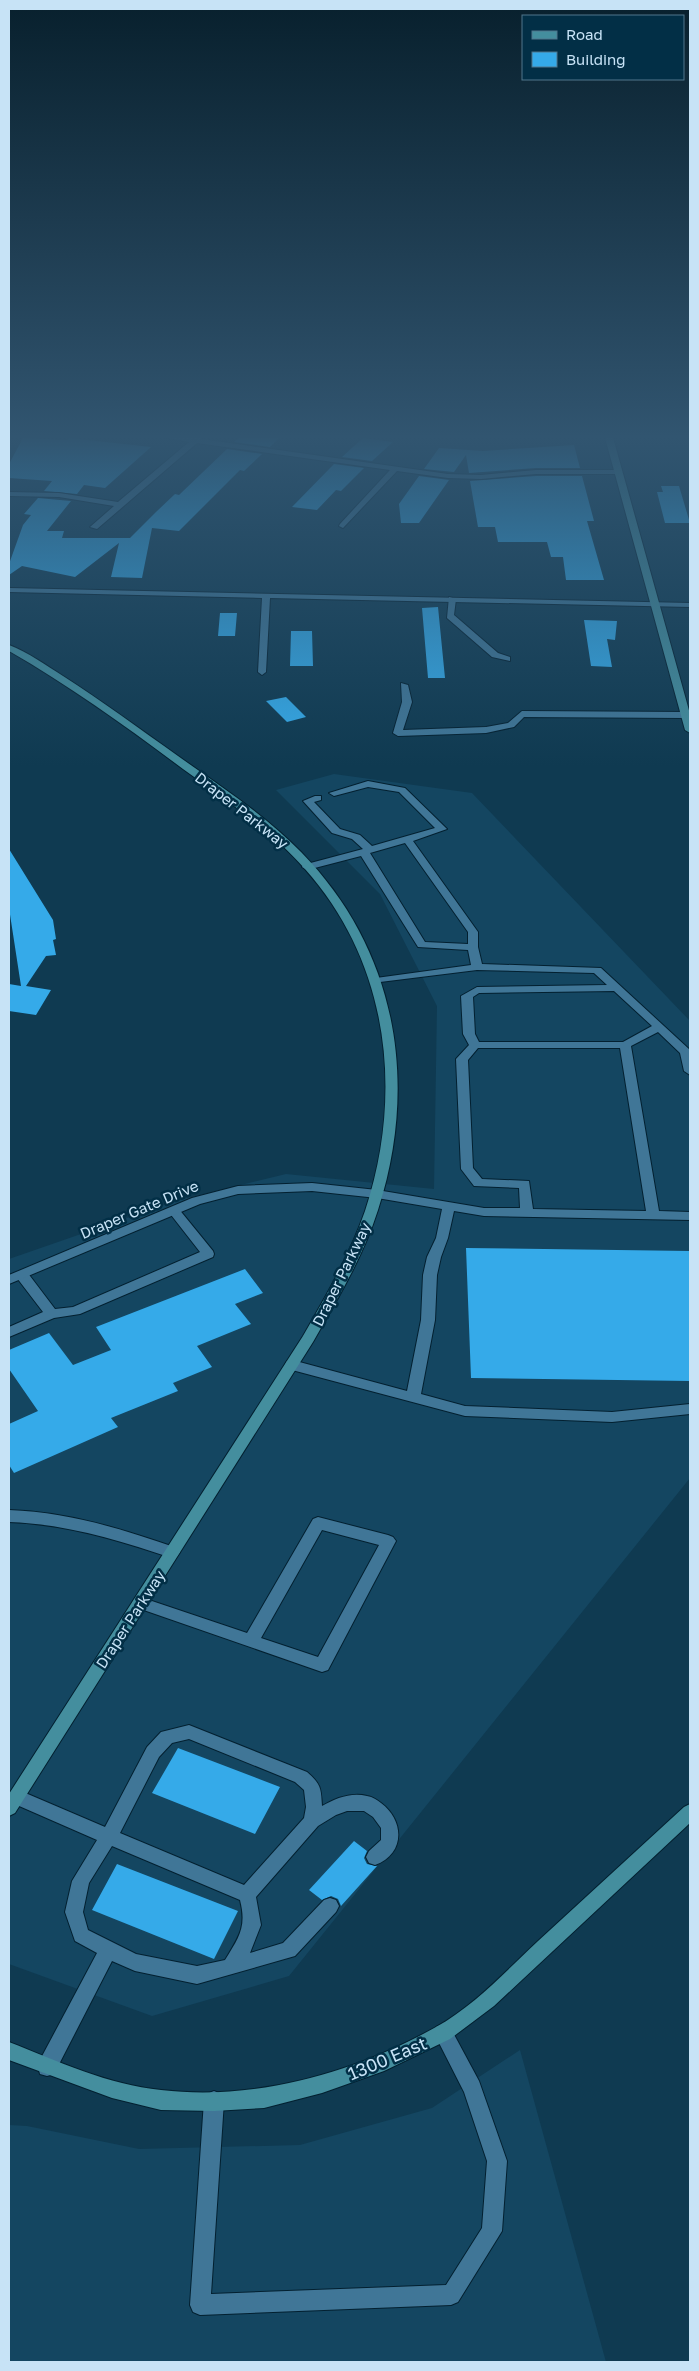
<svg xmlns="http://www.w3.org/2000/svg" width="699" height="2371" font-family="'Golos Text',sans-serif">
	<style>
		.built { fill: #144661 }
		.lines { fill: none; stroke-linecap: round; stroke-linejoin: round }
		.stream { stroke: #3c0920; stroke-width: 4.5 }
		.building { fill: #35aae9 }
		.lane-casing { stroke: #032030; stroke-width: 2 }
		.street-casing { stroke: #032030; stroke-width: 2 }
		.secondary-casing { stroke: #032030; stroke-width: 2 }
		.lane { fill: #407697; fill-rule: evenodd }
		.street { fill: #407697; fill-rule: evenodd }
		.secondary { fill: #448e9e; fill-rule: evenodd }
		.labels { text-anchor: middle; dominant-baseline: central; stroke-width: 5; stroke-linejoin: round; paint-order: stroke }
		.street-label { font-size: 15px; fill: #c7e3f6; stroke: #022f46 }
		.near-street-label { font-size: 18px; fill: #c7e3f6; stroke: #022f46 }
	</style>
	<rect width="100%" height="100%" fill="#0f3a51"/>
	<path class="built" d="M334,774L472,793L690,1021V1478L289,1976L152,2016L9,1964V1259L179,1200L286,1174L434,1189L437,1006L380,894L276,790Z
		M520,2050L606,2362H9V2125L27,2126L139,2149L300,2145L432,2108Z"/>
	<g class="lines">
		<path class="stream" d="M658,434L674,436"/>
	</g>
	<path class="building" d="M243,434H283L270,447L234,442Z
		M23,438L67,440L69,438L151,447L105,488L84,485L77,494L44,491L52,481L9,478V464Z
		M363,438L393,442L372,461L342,457Z
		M574,445L580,468H536L469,473L466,455L454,472L424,469L439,448L483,451Z
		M227,449L262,454L244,471L240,470L179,531L152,528L142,578L111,577L119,543L75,577L22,566L9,575V564L23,525L31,515L24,514L38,498L71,501L47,531H64L62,538H130L156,512L175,494L179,495Z
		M334,464L364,468L341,491L336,490L317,510L292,507Z
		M419,476L449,480L419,523H401L399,504Z
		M536,476H582L594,521H587L604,580H566L563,557H551L547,542H498L495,527H478L470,481Z
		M661,486H679L690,523H665L657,492H663Z
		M438,607L445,678H428L422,608Z
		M220,613H237L235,636H218Z
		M584,620L617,621L615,640L607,639L612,667L591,666Z
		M291,631H312L313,666H290Z
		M286,697L306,717L287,722L266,701Z
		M9,849L53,920L56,939L53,940L56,955L46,956L26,986L51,990L36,1015L9,1011V984L21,986L9,908Z
		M466,1248L690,1251V1381L471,1378Z
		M245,1269L263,1293L235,1304L251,1324L197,1346L212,1367L173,1383L178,1391L111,1418L118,1427L14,1473L9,1465V1424L38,1411L9,1369V1350L49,1333L73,1365L111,1350L96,1327Z
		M178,1748L280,1787L255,1834L152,1793Z
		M354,1841L367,1851L364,1858L367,1864L377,1866L341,1906L338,1899L331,1896L322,1900L309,1890Z
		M117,1864L238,1911L214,1959L92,1910Z"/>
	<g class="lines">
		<defs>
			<path id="lane" d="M449,597L456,599L454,615L498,653L510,657V661L492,657L447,618Z
				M401,683L408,685L412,702L403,730L486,727L508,723L522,711L685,712L690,715L685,718L524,717L514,727L486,733L398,736L393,733L402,702Z
				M368,781L405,788L447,829L413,841L478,932V947L482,964L601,968L690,1050V1075L684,1071L680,1053L658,1032L631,1046L659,1211L690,1212V1220L484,1216L454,1211L448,1238L441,1257L437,1275L435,1320L421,1394L465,1406L612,1412L690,1404V1414L612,1422L465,1416L292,1370L287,1369L285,1365L287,1361L292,1360L407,1391L421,1320L423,1275L427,1257L436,1238L442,1209L377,1198L371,1194L377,1190L484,1208H520L519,1188L474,1186L461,1169L456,1059L469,1045L463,1034L461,996L477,987L607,985L594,973L477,970L372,983L370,981L376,978L471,965L468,950L418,947L361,856L307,870L302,867L303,865L363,849L352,839L332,833L303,801L315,796H321V800L314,802L340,829L360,835L372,846L435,828L399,792L368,787L334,796L329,793ZM405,843L468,932V944L425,942L370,853ZM614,991L652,1026L623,1042H479L475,1034L473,997L479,993ZM478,1048H620L646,1211L533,1209L529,1181L482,1179L473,1168L468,1060Z
				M174,1207L178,1208L213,1251L214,1254L213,1257L80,1314L54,1318L9,1337V1327L43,1312L17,1278L15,1275L17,1272H27L55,1309L73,1307L200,1252L168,1211Z
				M9,1510C68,1512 122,1529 177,1548L180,1552L177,1556L172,1558C118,1540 66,1524 9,1522Z
				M318,1517L388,1535L393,1537L396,1541L328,1670L322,1672L135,1607L132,1603L135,1599L140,1597L247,1633L313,1519ZM322,1530L379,1545L318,1657L261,1638Z
				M189,1725L307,1772C321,1784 321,1788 322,1806C336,1798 351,1792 367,1796C373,1797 377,1800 381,1803C405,1821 405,1854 375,1865L369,1863L366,1857L369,1851L381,1840V1828L373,1817L364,1811H347L336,1815L318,1826L256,1897L261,1925L250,1953L283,1943L324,1900L330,1898L336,1900L339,1906L336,1912L295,1956L197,1984L135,1971L112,1961L54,2074L47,2076L40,2074L38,2067L40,2060L97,1953L75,1941L65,1912L72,1881L97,1840L10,1802L9,1794L16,1789L105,1827L147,1747L161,1732ZM189,1739L295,1782L304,1790L306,1807L304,1818L244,1885L120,1833L159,1757L172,1743ZM112,1846L240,1900C247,1927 239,1937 225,1960L197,1966L136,1954L88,1930L83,1912L89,1883Z
				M443,2024L450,2027L479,2081L507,2161L502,2231L458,2302L451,2305L200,2315L193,2312L190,2305L204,2101L207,2094L214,2091L221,2094L224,2101L211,2294L446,2285L482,2228L487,2161L464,2092L434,2033L436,2027Z"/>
			<path id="street" d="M147,434H165L194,438L200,434L204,436L201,439L448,474L481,475L536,470H618L622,472L618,474H536L481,479L448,478L397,471L343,528L339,526L340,524L390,470L197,443L97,529L90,527L114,506L59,497L9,496V492L59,493L118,502L189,442Z
				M9,588L690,603V607L270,598L266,672L262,675L258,672L262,598L9,592Z
				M312,1183L377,1190L383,1194L377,1198L312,1191L238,1194L200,1204L9,1284V1275L192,1198L238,1186Z"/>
			<path id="secondary" d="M604,434H612L690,714V733L685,730Z
				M9,645C28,652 47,666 63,676C102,701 140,729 178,756C220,786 265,815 301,852C397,950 419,1082 378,1210C363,1257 337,1300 313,1342L15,1813L9,1816V1794L303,1336C326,1296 350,1255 365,1211C404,1093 389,963 305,869C270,829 226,800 183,769C127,727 70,686 9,651Z
				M690,1804V1823L494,2006L450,2039L384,2071L322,2093L264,2108L214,2111L161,2110L112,2098L9,2060V2042C57,2061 109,2085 161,2090C255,2101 354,2073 436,2027C474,2006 506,1971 537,1942C586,1897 635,1852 684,1807Z"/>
		</defs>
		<use href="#lane" class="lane-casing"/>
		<use href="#street" class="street-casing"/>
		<use href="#secondary" class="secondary-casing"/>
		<use href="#lane" class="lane"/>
		<use href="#street" class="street"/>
		<use href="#secondary" class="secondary"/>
	</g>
	<linearGradient id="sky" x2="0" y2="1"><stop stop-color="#08202d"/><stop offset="0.57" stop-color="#315570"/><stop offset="1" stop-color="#315570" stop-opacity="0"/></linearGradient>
	<rect width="699" height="766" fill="url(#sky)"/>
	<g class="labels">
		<g class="street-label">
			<text transform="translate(242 810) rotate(38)">Draper Parkway</text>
			<text transform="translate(139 1209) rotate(-23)">Draper Gate Drive</text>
			<text transform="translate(341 1274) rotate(-64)">Draper Parkway</text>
			<text transform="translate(130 1619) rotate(-57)">Draper Parkway</text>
		</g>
		<g class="near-street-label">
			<text transform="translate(387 2058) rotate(-23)">1300 East</text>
		</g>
	</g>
	<rect width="699" height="2371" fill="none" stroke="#c7e3f6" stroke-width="20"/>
	<rect x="522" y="15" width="162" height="65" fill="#022f46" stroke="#51778c"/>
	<rect x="532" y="31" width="25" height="8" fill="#448e9e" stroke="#51778c"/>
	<text x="566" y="40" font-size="15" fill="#c7e3f6">Road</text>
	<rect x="532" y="52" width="25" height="15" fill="#35aae9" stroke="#51778c"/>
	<text x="566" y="65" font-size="15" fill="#c7e3f6">Building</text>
</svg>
